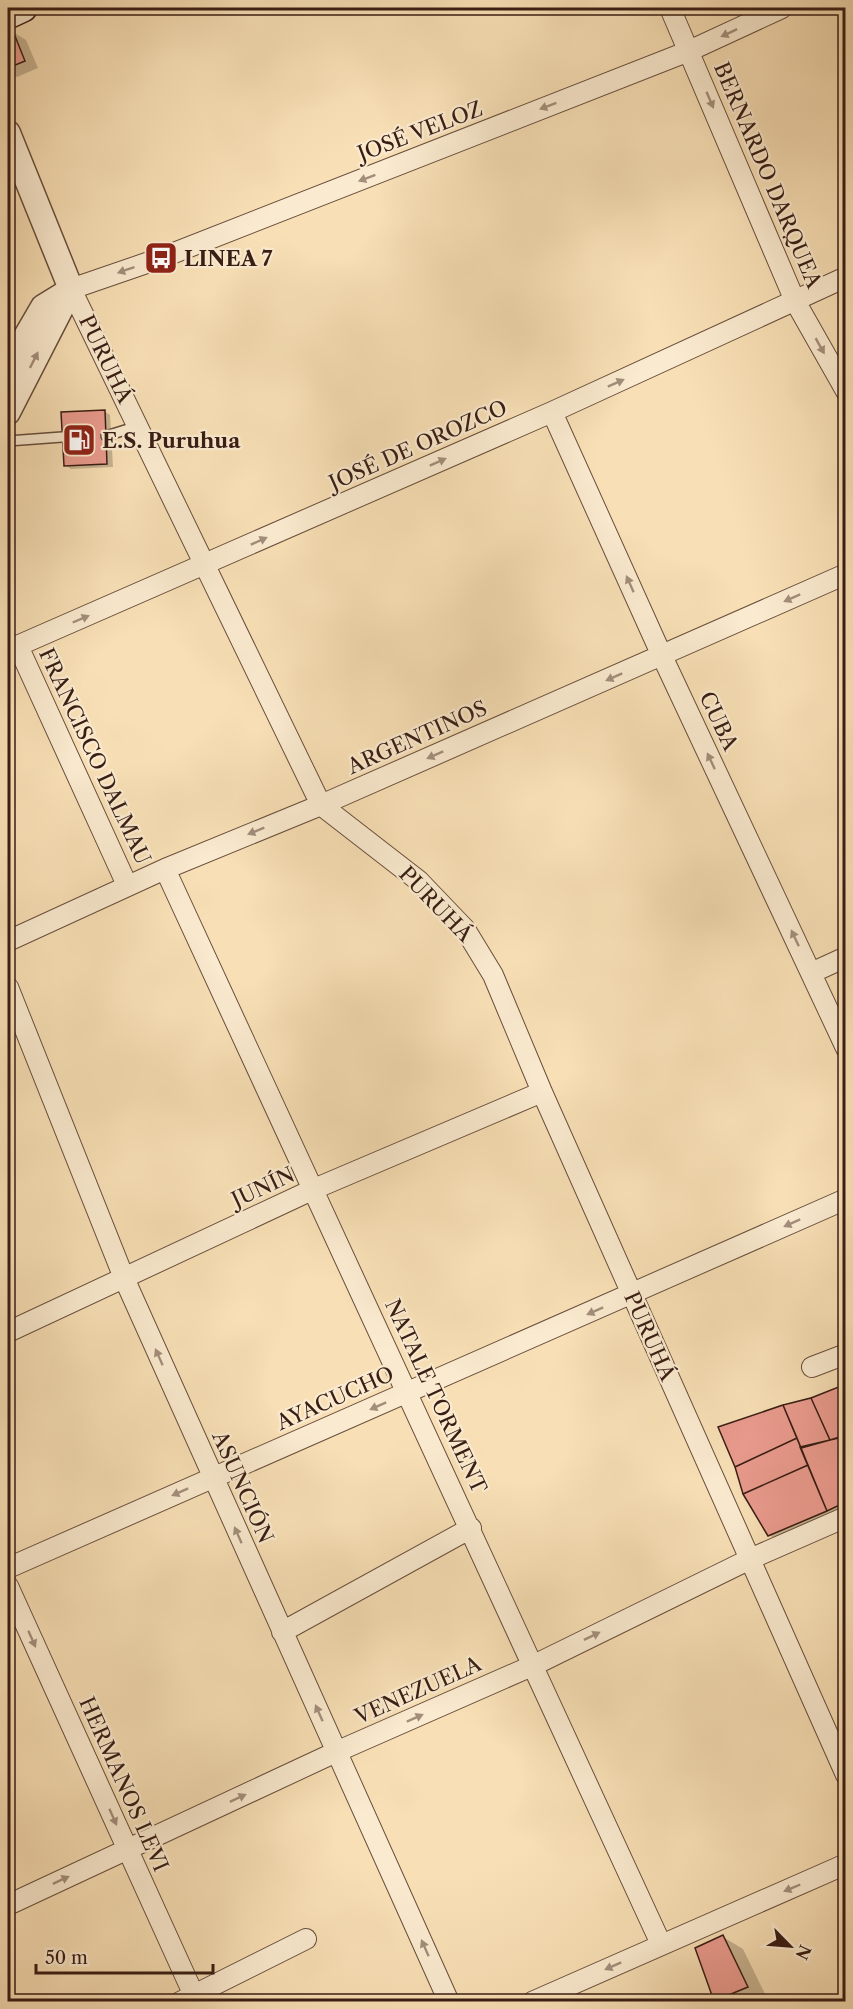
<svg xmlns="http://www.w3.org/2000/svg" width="853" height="2009" font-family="'Libre Caslon Text',serif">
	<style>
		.shadow { fill: #0003 }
		.building { fill: #ea9b8e; stroke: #381d14; stroke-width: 1.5 }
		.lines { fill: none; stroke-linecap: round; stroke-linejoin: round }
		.service-casing { stroke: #684e3c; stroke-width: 12 }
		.minor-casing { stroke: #684e3c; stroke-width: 22 }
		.tertiary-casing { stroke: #684e3c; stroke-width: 27 }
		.secondary-casing { stroke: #381d14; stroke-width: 30 }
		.service { stroke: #faeacf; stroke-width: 9 }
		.minor { stroke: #faeacf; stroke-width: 20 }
		.tertiary { stroke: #faeacf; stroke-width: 24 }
		.secondary { stroke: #faeacf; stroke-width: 27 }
		.oneway { fill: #a38e7b }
		.labels { text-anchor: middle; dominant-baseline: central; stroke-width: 4.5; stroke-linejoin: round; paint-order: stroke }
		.street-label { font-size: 21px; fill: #381d14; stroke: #faeacf }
		.poi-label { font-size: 21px; font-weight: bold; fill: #381d14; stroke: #faeacf; text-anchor: start }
	</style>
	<rect width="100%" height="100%" fill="#f8dfb5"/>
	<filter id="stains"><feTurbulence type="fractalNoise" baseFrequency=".00333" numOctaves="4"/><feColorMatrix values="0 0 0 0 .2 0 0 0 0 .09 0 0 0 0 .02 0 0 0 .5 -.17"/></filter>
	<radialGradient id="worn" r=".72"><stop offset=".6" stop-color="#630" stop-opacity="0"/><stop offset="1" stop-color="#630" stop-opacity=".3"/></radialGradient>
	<path class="shadow" d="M13,32L26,40L38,68L17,77L8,71V34Z
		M104,411L110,415L113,467L71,469L65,465Z
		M846,1386V1515L782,1543L769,1535Z
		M723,1937L743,1949L767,1998L759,2002L716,2000L696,1949Z"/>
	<path class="building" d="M13,31L25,61L8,68V33Z
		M105,410L107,464L64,466L61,412Z
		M846,1384V1435L830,1440L811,1398Z
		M811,1398L830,1440L801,1448L783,1405Z
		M783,1405L797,1438L735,1467L718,1427Z
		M843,1437L846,1502L827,1511L800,1447Z
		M797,1438L808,1465L743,1494L735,1467Z
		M808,1465L827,1511L768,1536L743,1494Z
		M723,1935L748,1987L714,2001L695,1948Z"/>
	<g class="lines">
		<defs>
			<path id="service" d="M106,436L138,426
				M8,441L62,437"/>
			<path id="minor" d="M670,8L795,301L846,391
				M782,8L689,51L161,258L71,289L321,805L419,881L465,929L493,975L542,1092L846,1775
				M552,412L662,656L846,1048
				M18,646L127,885
				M8,650L552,412L846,277
				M165,869L661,1944
				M8,941L165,869L321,805L846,574
				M811,973L846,957
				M8,987L124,1278L449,2002
				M8,1332L314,1189L542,1092
				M812,1367L846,1354
				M8,1568L846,1199
				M8,1586L197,2002
				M282,1632L471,1528
				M8,1905L336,1752L534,1665L750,1559L846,1517
				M180,2002L306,1939
				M532,2002L846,1864"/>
			<path id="tertiary" d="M8,133L71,289
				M8,367L43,307L69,291
				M8,412L71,289"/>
			<path id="secondary" d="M8,15L23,8"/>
		</defs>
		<use href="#service" class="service-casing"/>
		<use href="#minor" class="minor-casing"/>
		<use href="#tertiary" class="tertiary-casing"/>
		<use href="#secondary" class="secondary-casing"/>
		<use href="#service" class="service"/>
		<use href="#minor" class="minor"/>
		<use href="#tertiary" class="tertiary"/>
		<use href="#secondary" class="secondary"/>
	</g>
	<defs><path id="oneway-solid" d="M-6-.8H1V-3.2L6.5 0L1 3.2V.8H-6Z" transform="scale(1.5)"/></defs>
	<g class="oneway">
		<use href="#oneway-solid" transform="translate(729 33) rotate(155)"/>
		<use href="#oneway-solid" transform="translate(710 100) rotate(67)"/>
		<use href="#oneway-solid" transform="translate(548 106) rotate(159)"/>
		<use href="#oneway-solid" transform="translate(367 178) rotate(159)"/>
		<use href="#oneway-solid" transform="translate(126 270) rotate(161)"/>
		<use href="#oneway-solid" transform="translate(820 346) rotate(61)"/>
		<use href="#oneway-solid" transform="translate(34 360) rotate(-63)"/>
		<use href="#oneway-solid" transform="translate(616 383) rotate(-24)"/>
		<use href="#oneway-solid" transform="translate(438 462) rotate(-24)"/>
		<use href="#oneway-solid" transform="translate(259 541) rotate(-24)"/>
		<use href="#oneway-solid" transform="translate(630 584) rotate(-114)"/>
		<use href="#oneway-solid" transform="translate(792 598) rotate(156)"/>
		<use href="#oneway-solid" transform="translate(81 619) rotate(-23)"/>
		<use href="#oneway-solid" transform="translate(614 677) rotate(156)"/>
		<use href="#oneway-solid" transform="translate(435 755) rotate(156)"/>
		<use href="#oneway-solid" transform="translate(711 761) rotate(-115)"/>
		<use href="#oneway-solid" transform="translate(256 831) rotate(158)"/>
		<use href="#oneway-solid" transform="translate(795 938) rotate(-115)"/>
		<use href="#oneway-solid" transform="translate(792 1223) rotate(156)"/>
		<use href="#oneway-solid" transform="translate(595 1311) rotate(156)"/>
		<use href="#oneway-solid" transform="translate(159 1357) rotate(-114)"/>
		<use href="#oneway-solid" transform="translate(378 1406) rotate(156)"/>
		<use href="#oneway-solid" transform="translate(180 1492) rotate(156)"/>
		<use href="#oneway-solid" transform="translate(238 1535) rotate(-114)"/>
		<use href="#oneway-solid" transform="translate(592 1636) rotate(-26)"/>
		<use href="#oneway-solid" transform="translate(32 1639) rotate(66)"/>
		<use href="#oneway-solid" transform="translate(319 1713) rotate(-114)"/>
		<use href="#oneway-solid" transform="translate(415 1718) rotate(-24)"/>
		<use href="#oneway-solid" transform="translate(238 1798) rotate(-25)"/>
		<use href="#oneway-solid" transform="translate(113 1817) rotate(66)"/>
		<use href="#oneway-solid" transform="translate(61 1880) rotate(-25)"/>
		<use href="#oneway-solid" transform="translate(792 1888) rotate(157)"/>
		<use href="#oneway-solid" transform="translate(425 1948) rotate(-114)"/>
		<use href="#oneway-solid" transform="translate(613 1966) rotate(156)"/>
	</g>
	<defs>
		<symbol id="bus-square" viewBox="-11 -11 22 22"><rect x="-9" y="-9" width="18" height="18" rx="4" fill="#8f2418" stroke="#faeacf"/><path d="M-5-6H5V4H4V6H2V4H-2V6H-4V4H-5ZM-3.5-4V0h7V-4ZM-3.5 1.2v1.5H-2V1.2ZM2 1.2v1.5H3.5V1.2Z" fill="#fff"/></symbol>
		<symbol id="fuel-square" viewBox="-11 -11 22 22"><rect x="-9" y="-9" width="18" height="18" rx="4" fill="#8f2418" stroke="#faeacf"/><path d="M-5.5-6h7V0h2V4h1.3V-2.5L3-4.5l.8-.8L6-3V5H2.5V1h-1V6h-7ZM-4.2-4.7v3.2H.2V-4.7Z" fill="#fff"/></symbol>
	</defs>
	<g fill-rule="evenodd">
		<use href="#bus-square" x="142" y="239" width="38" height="38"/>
		<use href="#fuel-square" x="60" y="421" width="38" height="38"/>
	</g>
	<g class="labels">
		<g class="street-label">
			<text transform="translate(420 131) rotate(-21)">JOSÉ VELOZ</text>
			<text transform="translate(768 175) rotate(67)">BERNARDO DARQUEA</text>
			<text transform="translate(106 359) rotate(64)">PURUHÁ</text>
			<text transform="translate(418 445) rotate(-24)">JOSÉ DE OROZCO</text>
			<text transform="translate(719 721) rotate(65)">CUBA</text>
			<text transform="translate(417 737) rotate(-24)">ARGENTINOS</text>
			<text transform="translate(95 756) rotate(65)">FRANCISCO DALMAU</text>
			<text transform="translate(436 904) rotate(46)">PURUHÁ</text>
			<text transform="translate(263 1187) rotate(-25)">JUNÍN</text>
			<text transform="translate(650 1336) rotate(66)">PURUHÁ</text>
			<text transform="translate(436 1396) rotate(65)">NATALE TORMENT</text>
			<text transform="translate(335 1398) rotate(-24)">AYACUCHO</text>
			<text transform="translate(243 1487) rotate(66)">ASUNCIÓN</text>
			<text transform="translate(418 1690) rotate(-24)">VENEZUELA</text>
			<text transform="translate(124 1784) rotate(66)">HERMANOS LEVI</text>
		</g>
		<g class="poi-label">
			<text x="184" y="258">LINEA 7</text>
			<text x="102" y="440">E.S. Puruhua</text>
		</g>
	</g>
	<rect width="853" height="2009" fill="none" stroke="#f8dfb5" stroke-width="30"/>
	<rect x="9" y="9" width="835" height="1991" fill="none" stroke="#381d14" stroke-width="3"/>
	<rect x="15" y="15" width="823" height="1979" fill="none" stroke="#381d14" stroke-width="1.5"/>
	<g transform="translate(790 1946) rotate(115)" stroke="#faeacf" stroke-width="4.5" paint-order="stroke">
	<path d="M0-4.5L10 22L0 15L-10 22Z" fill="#381d14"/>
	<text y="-9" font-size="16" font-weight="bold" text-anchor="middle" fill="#381d14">N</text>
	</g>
	<path d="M36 1964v9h177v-9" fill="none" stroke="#381d14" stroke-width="3"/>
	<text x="45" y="1964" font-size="18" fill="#381d14" stroke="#faeacf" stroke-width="4.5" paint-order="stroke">50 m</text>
	<rect width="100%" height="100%" filter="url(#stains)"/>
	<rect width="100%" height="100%" fill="url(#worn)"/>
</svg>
